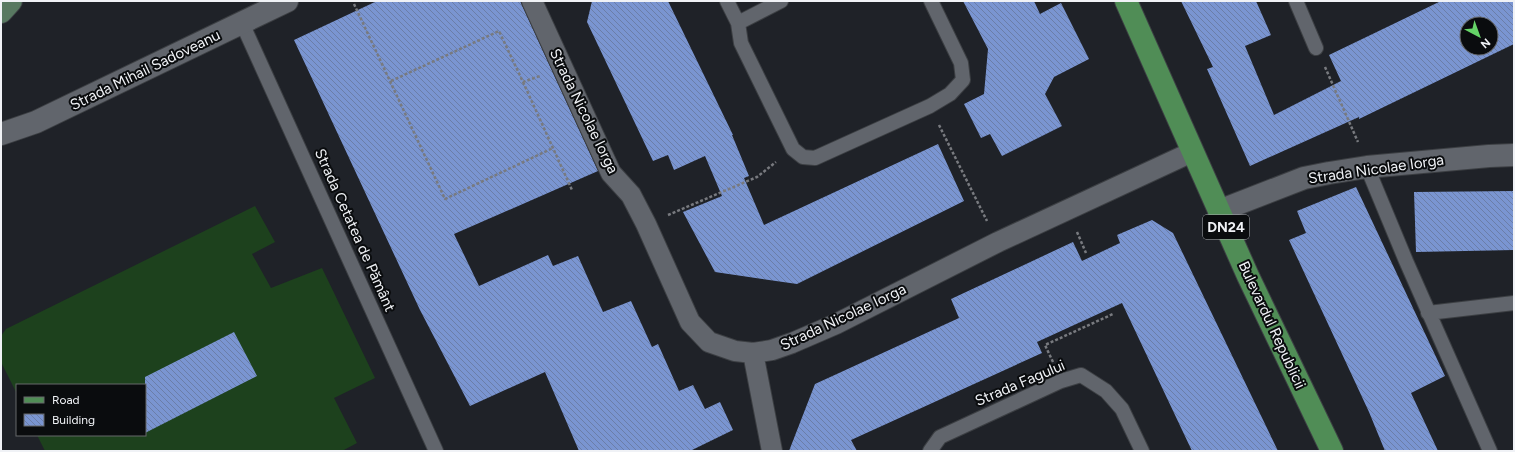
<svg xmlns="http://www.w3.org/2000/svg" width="1515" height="452" font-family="Figtree,sans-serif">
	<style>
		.grass { fill: #1d411d }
		.building { fill: url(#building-back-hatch); fill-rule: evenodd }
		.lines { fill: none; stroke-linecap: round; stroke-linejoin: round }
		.service-casing { stroke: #3c3f43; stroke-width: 16 }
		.pedestrian-casing { stroke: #3c3f43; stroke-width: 22 }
		.minor-casing { stroke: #3c3f43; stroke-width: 24 }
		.secondary-casing { stroke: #3c3f43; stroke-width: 24 }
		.primary-casing { stroke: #3c3f43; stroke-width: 24 }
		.path { stroke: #787a7f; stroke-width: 2.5; stroke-dasharray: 3 2; stroke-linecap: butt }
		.service { stroke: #61656c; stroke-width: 14 }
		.pedestrian { stroke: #61656c; stroke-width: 20 }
		.minor { stroke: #61656c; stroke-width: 22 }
		.secondary { stroke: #587961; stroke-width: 22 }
		.primary { stroke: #508d56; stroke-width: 22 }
		.labels { text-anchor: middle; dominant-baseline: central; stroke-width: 4; stroke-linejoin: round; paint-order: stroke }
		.shield { fill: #0a0c0e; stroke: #abadb0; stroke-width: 1 }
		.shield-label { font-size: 14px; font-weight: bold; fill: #f0f2f6 }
		.street-label { font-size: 15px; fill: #f0f2f6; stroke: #0a0c0e }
	</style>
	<defs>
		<pattern id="building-back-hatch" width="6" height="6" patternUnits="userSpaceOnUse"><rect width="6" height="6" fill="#7a95d1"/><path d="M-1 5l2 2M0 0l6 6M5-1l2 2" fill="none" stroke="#6b7ea8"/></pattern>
	</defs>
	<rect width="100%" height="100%" fill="#1f2228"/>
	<path class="grass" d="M255,206L275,242L252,254L271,288L322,268L375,378L334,398L357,443L342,451H45L37,435H145V385H17V394L1,362V336L6,329Z"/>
	<path class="building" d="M377,1H520L598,171L454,234L479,286L548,255L553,266L578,256L603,312L631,301L652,347L658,344L679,391L693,385L705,409L720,402L733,430L690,451H579L545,372L470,406L420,310L294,40Z
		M592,1H668L733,135H732L749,176L744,178L764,225L938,144L964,201L797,284L715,272L683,212L722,196L705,156L674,170L668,155L653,161L587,22Z
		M963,1H1034L1040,14L1061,3L1089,59L1054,77L1045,94L1062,126L1002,156L990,134L981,138L964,104L984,94L988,49Z
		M1181,1H1256L1271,35L1245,46L1274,115L1341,81L1329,55L1441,1H1514V44L1359,119V117L1250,166L1207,69L1213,67ZM1467,24H1491V48H1467Z
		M1356,187L1445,376L1411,393L1438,451H1385L1369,412L1289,240L1306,233L1297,211Z
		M1514,191V250L1416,252L1414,192Z
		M1152,220L1173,233L1278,451H1192L1122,303L1037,342L1042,353L851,440L857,451H789L815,384L959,318L951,299L1073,242L1082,261L1120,243L1117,235Z
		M234,332L257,376L145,433V377Z"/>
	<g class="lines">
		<defs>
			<path id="service" d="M727,1L738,23L741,43L793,149L803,157L815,158L930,106L950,94L963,80L961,63L931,1
				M1296,1L1316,48
				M242,23L436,451
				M738,23L781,1
				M1367,167L1406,261L1490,451
				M1428,313L1514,303
				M930,451L940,437L1061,381L1081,375L1106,391L1122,409L1142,451"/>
			<path id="pedestrian" d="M532,1L611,173L631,195L646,224L690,322L709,342L735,351L753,353L772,350L792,343L836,324L998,242L1192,152
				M753,353L772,451"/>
			<path id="minor" d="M1,134L36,122L287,1
				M1219,211L1304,178L1329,173L1367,167L1489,156L1514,155"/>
			<path id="secondary" d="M1,12L11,1"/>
			<path id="primary" d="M1126,1L1248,276L1332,451"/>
		</defs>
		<use href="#service" class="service-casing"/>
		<use href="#pedestrian" class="pedestrian-casing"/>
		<use href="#minor" class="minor-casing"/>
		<use href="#secondary" class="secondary-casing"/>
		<use href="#primary" class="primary-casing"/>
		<path class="path" d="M354,4L445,199L553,148
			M1325,67L1358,142
			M391,81L499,31L523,82L540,76
			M523,82L572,190
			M939,125L987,221
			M668,215L757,177L776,162
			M1077,232L1086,253
			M1053,362L1045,345L1113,314"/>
		<use href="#service" class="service"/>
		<use href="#pedestrian" class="pedestrian"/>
		<use href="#minor" class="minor"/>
		<use href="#secondary" class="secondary"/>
		<use href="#primary" class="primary"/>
	</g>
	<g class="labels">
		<rect class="shield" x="1203" y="215" width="46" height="24" rx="3"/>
		<g class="shield-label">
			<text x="1226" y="227">DN24</text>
		</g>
		<g class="street-label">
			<text transform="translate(145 70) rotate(-26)">Strada Mihail Sadoveanu</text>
			<text transform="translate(584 111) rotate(64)">Strada Nicolae Iorga</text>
			<text transform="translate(1376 169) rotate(-8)">Strada Nicolae Iorga</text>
			<text transform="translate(355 230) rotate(66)">Strada Cetatea de Pământ</text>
			<text transform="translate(843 317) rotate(-25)">Strada Nicolae Iorga</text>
			<text transform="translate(1272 325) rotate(65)">Bulevardul Republicii</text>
			<text transform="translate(1020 383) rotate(-23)">Strada Fagului</text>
		</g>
	</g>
	<rect width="1515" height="452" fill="none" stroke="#f0f2f6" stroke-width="4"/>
	<rect x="16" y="384" width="130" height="52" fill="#0a0c0e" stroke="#66686b"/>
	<rect x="24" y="397" width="20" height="6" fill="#508d56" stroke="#66686b"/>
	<text x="52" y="404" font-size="12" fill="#f0f2f6">Road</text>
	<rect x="24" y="414" width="20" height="12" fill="url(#building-back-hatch)" stroke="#66686b"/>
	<text x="52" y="424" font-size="12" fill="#f0f2f6">Building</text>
	<g transform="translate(1479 36) rotate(139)"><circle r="19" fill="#0a0c0e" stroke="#66686b"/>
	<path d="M0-3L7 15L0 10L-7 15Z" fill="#65d467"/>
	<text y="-6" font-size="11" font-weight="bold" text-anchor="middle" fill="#f0f2f6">N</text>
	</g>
</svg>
